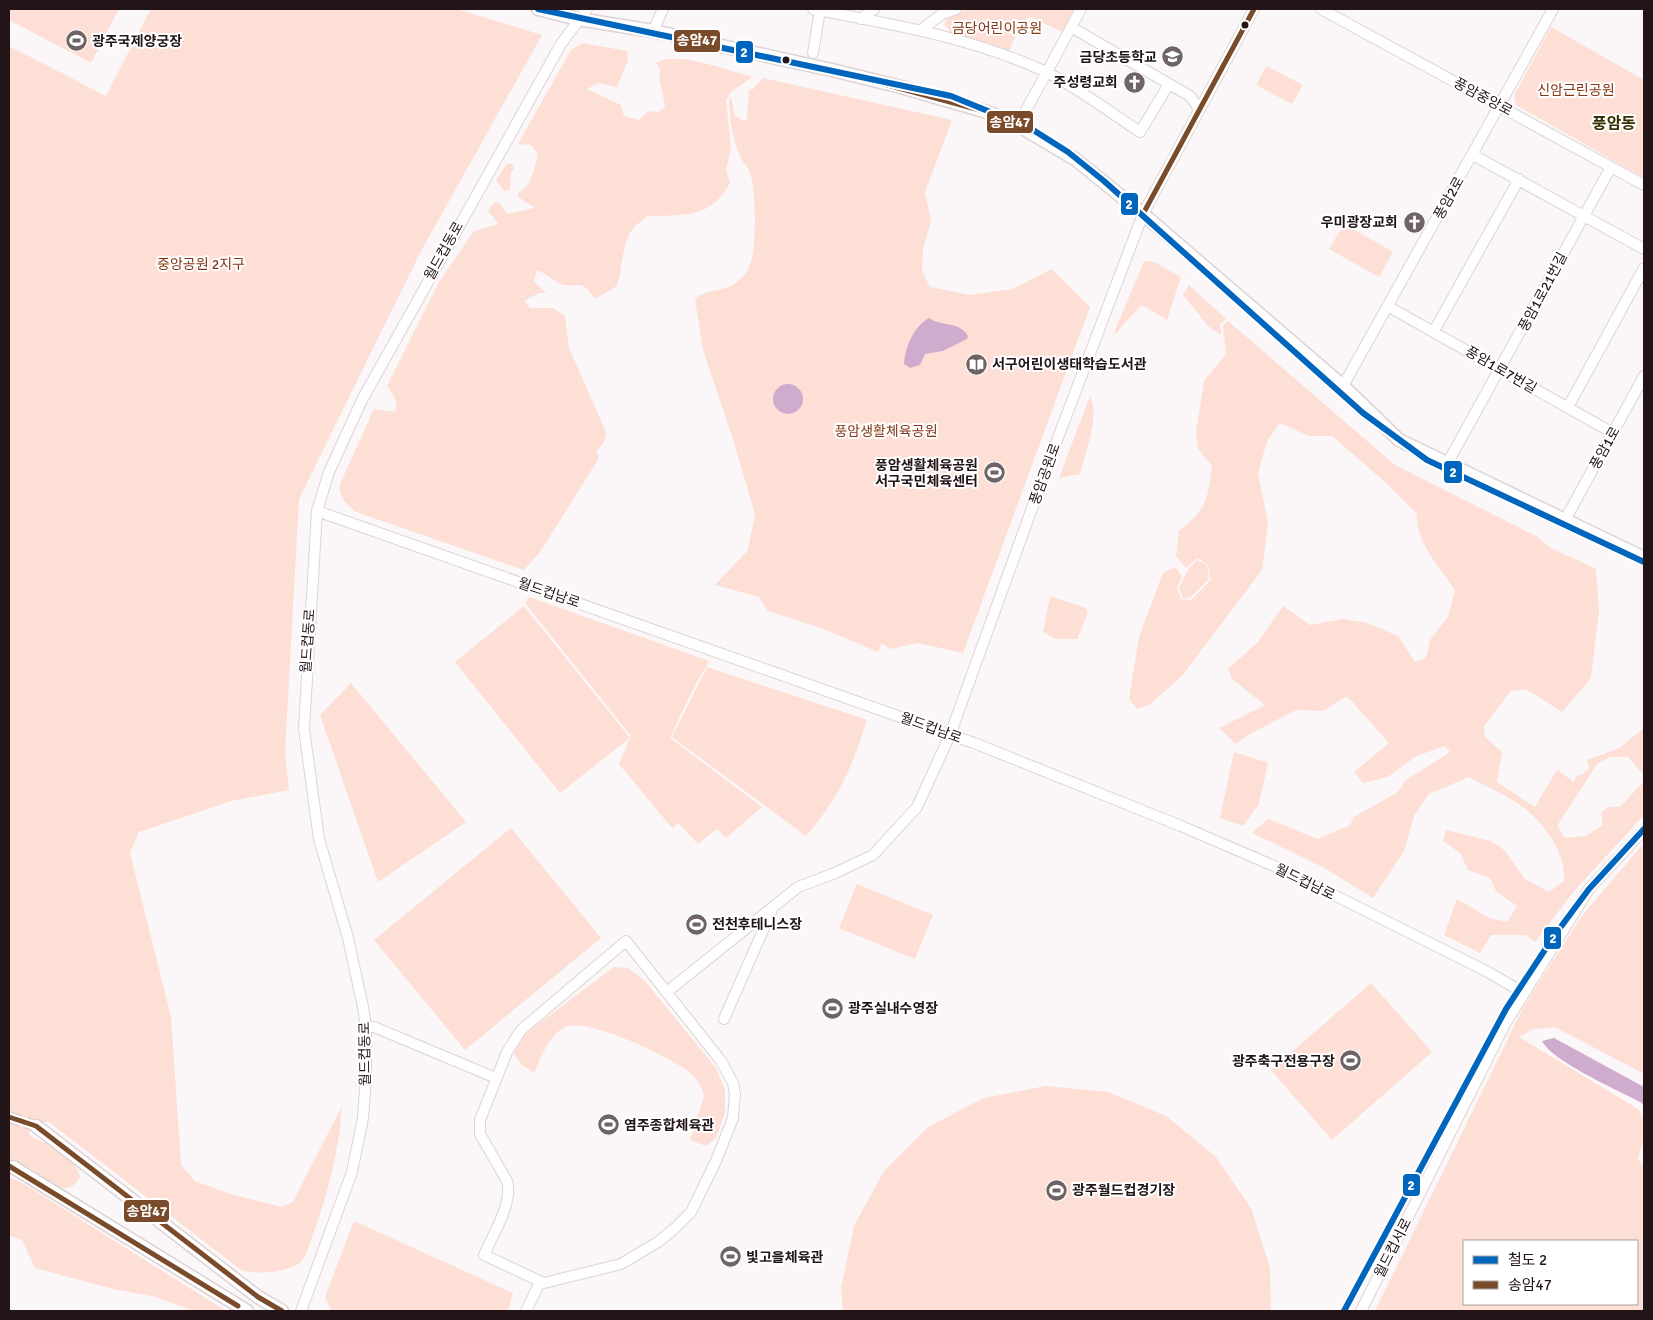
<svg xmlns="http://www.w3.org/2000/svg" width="1653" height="1320" font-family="Signika,'Noto Sans KR',sans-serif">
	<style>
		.green { fill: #fddfd5; fill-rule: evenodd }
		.water { fill: #cfacce }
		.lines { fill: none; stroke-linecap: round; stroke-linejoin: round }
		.major-tunnel { stroke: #dbd4d5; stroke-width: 12; stroke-dasharray: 12 6; stroke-linecap: butt }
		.minor-casing { stroke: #ddd3d5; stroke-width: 12 }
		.major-casing { stroke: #ddd3d5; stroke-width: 15 }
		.minor { stroke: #fefefe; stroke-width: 10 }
		.major { stroke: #fefefe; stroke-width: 12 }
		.bus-1-casing { stroke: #fff; stroke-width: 9 }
		.bus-1 { stroke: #7a4b2a; stroke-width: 5 }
		.rail-1-casing { stroke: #fff; stroke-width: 10 }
		.rail-1 { stroke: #0065bd; stroke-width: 6 }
		.bus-dot { fill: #231417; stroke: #fff; stroke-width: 2 }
		.labels { text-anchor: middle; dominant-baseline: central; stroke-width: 4; stroke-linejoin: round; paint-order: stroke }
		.park-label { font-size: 14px; fill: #853815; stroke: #fff }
		.poi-label { font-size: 14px; font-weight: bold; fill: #231417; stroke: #fff; text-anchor: start }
		.street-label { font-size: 14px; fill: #231417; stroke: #fff }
		.quarter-label { font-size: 16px; font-weight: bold; fill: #373004; stroke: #fff }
		.line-badge { stroke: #fff; stroke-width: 2 }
		.badge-label { font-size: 14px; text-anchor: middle; font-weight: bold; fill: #fff }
	</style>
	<rect width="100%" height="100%" fill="#fbf6f7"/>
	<path class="green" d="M9,9H119L91,63L9,20Z
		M151,9H456L542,35L421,251L299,499L285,752L289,790L231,801L139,832L130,853L171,1017L181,1165L195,1181L230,1194L282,1207L293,1202L342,1106C339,1150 328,1194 313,1234C310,1242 308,1253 303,1259C294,1273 256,1275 241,1270L49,1122H34L28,1127L30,1136C48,1145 75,1155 80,1177C65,1203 46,1177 30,1168C25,1166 19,1165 14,1163L9,1165V46L106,96Z
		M968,9H1075L1062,32L1031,17L1023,20L1008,53L951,33L944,24L949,17Z
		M1551,27L1644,80V178L1516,105L1514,96Z
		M583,43L627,51L628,60L617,87L598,83L587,89L621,105L624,116L639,120L648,111L657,112L665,108C664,94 658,83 660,69L656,63C676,50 729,71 752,77L731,92L726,100L731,148L726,171L730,182C713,219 682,215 647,216C642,221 634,226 630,233C622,247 622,270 617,286L595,299C581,277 578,289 561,284C553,281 545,273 537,270L534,281L546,293H539L524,301L530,308H553L565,316L569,348L606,432L604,442L596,452L599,458L540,552L524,570L356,512C346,504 339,498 340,484L374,409L395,412C399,401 393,395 387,386L439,282L474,231L499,224L488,211L494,202L499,203L507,214L535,208L518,197V193C532,186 534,168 538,154L531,145L518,144L571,50Z
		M1266,66L1303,85L1292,104L1256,85Z
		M763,78L952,120L925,192L931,221L923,249L922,271L930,287L970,295L1013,289L1052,269L1090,307L963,653L918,643L890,649L882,643L878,652L824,629L768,611L759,597L715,585L748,550L755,514L732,436L703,350L695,299C710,285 730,297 747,271C758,256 756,189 750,172C747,166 742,161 740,156C733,141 729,116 729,99L731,97L735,116L744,121L747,119L749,90H752Z
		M507,164H513L514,168L511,172L510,190L504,191L496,180Z
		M1344,224L1393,252L1379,277L1329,249Z
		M1144,261L1154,262L1181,277L1167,320L1142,305C1138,308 1120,328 1117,333H1114Z
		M1189,285L1226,319L1220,324L1221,335L1209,327L1183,295Z
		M1228,321L1395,465L1536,536L1551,548L1596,569L1599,611L1591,678L1562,712L1526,689L1511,691L1484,726L1485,737L1502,752L1497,782L1535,807L1557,770L1574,782L1576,776L1581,775L1589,769L1587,760L1619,748L1644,728V775L1628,757H1610L1597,764L1557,826L1565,838L1586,836L1603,825L1601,813L1608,807H1620L1644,781V815L1575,890L1535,942L1526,935H1491L1480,953L1444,935L1457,899L1489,918L1507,922L1517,906L1496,891L1490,878L1468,870L1460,853L1443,841L1446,830L1491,841L1504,850L1525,879L1549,892L1564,881C1566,855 1548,829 1529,812C1514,798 1487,787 1469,777L1429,794L1414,816L1404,851L1373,898L1323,867L1252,833L1268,819L1318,839L1350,825L1354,817L1398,792L1405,781L1450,752L1445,746L1416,756L1388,777L1363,783L1354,772L1389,743L1347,696L1323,711L1296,710L1248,735L1236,744L1219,728L1265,705L1232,679L1228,669L1258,642L1283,606L1310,625L1343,619L1367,623L1398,636L1415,662L1426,658L1430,640L1448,617L1455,590C1440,567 1415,542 1417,514L1385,482L1332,436H1309L1280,423L1267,441L1258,473L1268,524L1262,570L1182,676L1149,705L1137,709L1129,699L1139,637L1163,573L1175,567L1182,576L1177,589L1181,599L1191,600L1211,580L1208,565L1197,558L1186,568L1176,556L1179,531C1207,509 1208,499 1212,466L1198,449L1196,433L1204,381L1226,354L1223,325Z
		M1090,396C1100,414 1085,455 1080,474L1059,478Z
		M1197,560L1207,565L1209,579L1190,598H1183L1179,589C1184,577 1187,569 1197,560Z
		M1050,596L1086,608L1088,613L1077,639H1056L1043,632Z
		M529,597L709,661L690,695L670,738L762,807L726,838L717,829L698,844L678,823L672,828L619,764L631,736L525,603Z
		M524,606L630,738L560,793L455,662Z
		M707,667L867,720C853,765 838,800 806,836L672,737Z
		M351,683L466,822L378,882L320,715Z
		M1234,752L1268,763L1259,804L1243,826L1220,818Z
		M511,828L601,938L465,1050L374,940Z
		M1644,843V1074L1555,1027L1534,1029L1519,1037L1638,1109C1649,1125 1644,1141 1638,1158L1644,1168V1311H1375L1524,1006L1581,917ZM1464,1241H1637V1304H1464Z
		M857,884L933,915L915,959L839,928Z
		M614,967L628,968L644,980L716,1068L725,1090V1112L716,1138L706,1146L690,1140L704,1097C703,1087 696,1077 688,1071C669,1057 585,1015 563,1028C548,1038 541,1056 534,1073L522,1065L514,1054L521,1037Z
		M1371,983L1432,1052L1332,1140L1271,1070Z
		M1046,1086L1108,1092L1166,1116L1215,1156L1251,1208L1270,1268L1271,1311H843L841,1288L854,1226L884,1171L928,1127L984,1098Z
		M9,1177L24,1184L226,1311H195L152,1296L113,1289L35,1268L22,1240L9,1235Z
		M354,1221L513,1293L508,1311H332L325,1297Z"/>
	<path class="water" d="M929,318C942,327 960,321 968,336L967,339L943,351L925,354L920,365L910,368L904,364C905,347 914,326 929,318Z
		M773 399a15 15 0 1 1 30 0a15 15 0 1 1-30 0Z
		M1554,1038L1644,1087V1108L1642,1103C1618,1090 1553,1062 1542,1041Z"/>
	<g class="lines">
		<path class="major-tunnel" d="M9,1117L36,1126"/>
		<defs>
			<path id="minor" d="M813,9C891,24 970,37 1044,71C1074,85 1111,113 1140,132L1169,84
				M1321,9L1644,185
				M861,19L874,9
				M1071,27L1190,96L1199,109
				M922,29L942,14L956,9
				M653,31L663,9
				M813,53L820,10
				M1018,125L1081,9
				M1473,155L1644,249
				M1389,307L1613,433
				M1434,331L1519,179
				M1343,386L1553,9
				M1568,407L1644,268
				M1447,464L1611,167
				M317,511L974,743L1181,826L1288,872L1488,972L1524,993
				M1565,520L1644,376
				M626,941L721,1061L733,1083L735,1094L733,1118L716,1161L691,1212L674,1229L658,1242L621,1264L544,1283L484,1255C493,1234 513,1204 507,1181L480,1134V1120L507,1052L521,1030Z
				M668,991L798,887L835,873L873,855L917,807L950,735L1048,464L1143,214L1254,9
				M724,1019L772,910
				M366,1027H374L496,1078
				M301,1311L352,1172L363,1118L366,1075V1027L363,1007L348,938L319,839L304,729L317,511L329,472L362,400L561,44L587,9
				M526,1311L540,1282
				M1361,1311L1505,1024L1589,889L1644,830"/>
			<path id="major" d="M538,9L578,19L653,31L832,70L901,87L987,112L1012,122L1075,159L1143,214L1343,386L1399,440L1644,558
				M36,1126L258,1297L282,1311
				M13,1167L247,1311"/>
		</defs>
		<use href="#minor" class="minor-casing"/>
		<use href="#major" class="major-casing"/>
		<use href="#minor" class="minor"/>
		<use href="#major" class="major"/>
		<defs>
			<path id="bus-1" d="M538,9L578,19L653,31L832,70L987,112L1038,135L1075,159L1143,214
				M1143,214L1254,9
				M9,1117L36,1126L258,1297L282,1311
				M9,1166L238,1306"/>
		</defs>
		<use href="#bus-1" class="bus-1-casing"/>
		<use href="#bus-1" class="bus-1"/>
		<defs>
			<path id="rail-1" d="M538,9L951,96L1030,128L1068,152L1104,181L1363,413L1427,460L1644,562
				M1344,1311L1506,1009L1554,936L1589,889L1644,829"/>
		</defs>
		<use href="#rail-1" class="rail-1-casing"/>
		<use href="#rail-1" class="rail-1"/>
	</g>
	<defs>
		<symbol id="stadium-disc" viewBox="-11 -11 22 22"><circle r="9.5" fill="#6f6365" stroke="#fff"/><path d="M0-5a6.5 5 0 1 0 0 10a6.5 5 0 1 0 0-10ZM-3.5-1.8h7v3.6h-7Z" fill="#fff"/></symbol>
		<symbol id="school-disc" viewBox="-11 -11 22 22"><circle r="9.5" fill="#6f6365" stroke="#fff"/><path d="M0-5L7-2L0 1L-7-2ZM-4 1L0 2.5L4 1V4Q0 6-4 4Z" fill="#fff"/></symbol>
		<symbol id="church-disc" viewBox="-11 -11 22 22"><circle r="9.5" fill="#6f6365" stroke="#fff"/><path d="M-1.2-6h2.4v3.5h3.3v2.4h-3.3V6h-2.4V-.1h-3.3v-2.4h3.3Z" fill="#fff"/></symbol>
		<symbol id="library-disc" viewBox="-11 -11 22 22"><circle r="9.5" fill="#6f6365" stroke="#fff"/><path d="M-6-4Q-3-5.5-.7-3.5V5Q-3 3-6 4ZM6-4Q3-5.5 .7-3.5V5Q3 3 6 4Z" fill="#fff"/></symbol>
	</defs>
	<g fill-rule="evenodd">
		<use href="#stadium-disc" x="64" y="28" width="25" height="25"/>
		<use href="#school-disc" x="1160" y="44" width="25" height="25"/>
		<use href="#church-disc" x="1122" y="70" width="25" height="25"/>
		<use href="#church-disc" x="1402" y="210" width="25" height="25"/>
		<use href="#library-disc" x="964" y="352" width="25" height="25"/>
		<use href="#stadium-disc" x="982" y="460" width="25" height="25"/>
		<use href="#stadium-disc" x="684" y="912" width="25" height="25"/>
		<use href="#stadium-disc" x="820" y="996" width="25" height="25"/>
		<use href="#stadium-disc" x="1338" y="1048" width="25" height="25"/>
		<use href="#stadium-disc" x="596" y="1112" width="25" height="25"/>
		<use href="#stadium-disc" x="1044" y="1178" width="25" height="25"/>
		<use href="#stadium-disc" x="718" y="1244" width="25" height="25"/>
	</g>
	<g class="bus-dot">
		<circle cx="1245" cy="25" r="4.5"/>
		<circle cx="786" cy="60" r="4.5"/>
	</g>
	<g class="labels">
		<g class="park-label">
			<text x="997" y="28">금당어린이공원</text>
			<text x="1576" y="90">신암근린공원</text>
			<text x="201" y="264">중앙공원 2지구</text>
			<text x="886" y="431">풍암생활체육공원</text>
		</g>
		<g class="poi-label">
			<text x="92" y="41">광주국제양궁장</text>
			<text x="1157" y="57" text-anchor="end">금당초등학교</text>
			<text x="1118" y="82" text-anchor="end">주성령교회</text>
			<text x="1398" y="222" text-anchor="end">우미광장교회</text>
			<text x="992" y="364">서구어린이생태학습도서관</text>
			<text x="978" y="465" text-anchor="end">풍암생활체육공원<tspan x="978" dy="16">서구국민체육센터</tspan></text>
			<text x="712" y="924">전천후테니스장</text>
			<text x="848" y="1008">광주실내수영장</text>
			<text x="1335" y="1061" text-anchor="end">광주축구전용구장</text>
			<text x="624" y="1125">염주종합체육관</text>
			<text x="1072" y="1190">광주월드컵경기장</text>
			<text x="746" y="1257">빛고을체육관</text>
		</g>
		<g class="street-label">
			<text transform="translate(1483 97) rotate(28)">풍암중앙로</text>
			<text transform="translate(1449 198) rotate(-61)">풍암2로</text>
			<text transform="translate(444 251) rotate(-61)">월드컵동로</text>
			<text transform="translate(1543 292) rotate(-62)">풍암1로21번길</text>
			<text transform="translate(1501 370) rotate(30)">풍암1로7번길</text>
			<text transform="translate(1605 448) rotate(-61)">풍암1로</text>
			<text transform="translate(1045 474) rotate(-70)">풍암공원로</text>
			<text transform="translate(549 593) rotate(19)">월드컵남로</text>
			<text transform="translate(308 641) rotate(-86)">월드컵동로</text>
			<text transform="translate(931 728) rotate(20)">월드컵남로</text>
			<text transform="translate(1305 882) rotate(26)">월드컵남로</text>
			<text transform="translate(365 1054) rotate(-91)">월드컵동로</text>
			<text transform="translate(1393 1248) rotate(-63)">월드컵서로</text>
		</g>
		<g class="quarter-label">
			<text x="1614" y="124">풍암동</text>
		</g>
	</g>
	<g class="line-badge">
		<rect x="673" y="29" width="48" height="24" rx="5" fill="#7a4b2a"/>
		<rect x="735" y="40" width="19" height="24" rx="5" fill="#0065bd"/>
		<rect x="986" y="110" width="48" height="24" rx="5" fill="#7a4b2a"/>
		<rect x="1120" y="192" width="19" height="24" rx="5" fill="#0065bd"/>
		<rect x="1443" y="460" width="20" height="24" rx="5" fill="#0065bd"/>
		<rect x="1543" y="926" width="19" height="24" rx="5" fill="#0065bd"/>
		<rect x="1402" y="1173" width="19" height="24" rx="5" fill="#0065bd"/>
		<rect x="123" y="1199" width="47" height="24" rx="5" fill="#7a4b2a"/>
	</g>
	<g class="badge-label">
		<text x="697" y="45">송암47</text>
		<text x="744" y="57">2</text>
		<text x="1010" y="127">송암47</text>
		<text x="1129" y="209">2</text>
		<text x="1453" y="477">2</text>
		<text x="1553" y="943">2</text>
		<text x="1411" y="1190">2</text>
		<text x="147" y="1216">송암47</text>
	</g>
	<rect width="1653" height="1320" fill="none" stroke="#231417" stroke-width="20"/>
	<rect x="1463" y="1240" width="175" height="65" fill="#ffffff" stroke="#a7a1a2"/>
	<rect x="1473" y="1256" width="25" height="8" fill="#0065bd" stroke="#a7a1a2"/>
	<text x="1508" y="1265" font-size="15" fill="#231417">철도 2</text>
	<rect x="1473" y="1281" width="25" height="8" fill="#7a4b2a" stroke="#a7a1a2"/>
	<text x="1508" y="1290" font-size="15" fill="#231417">송암47</text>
</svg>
